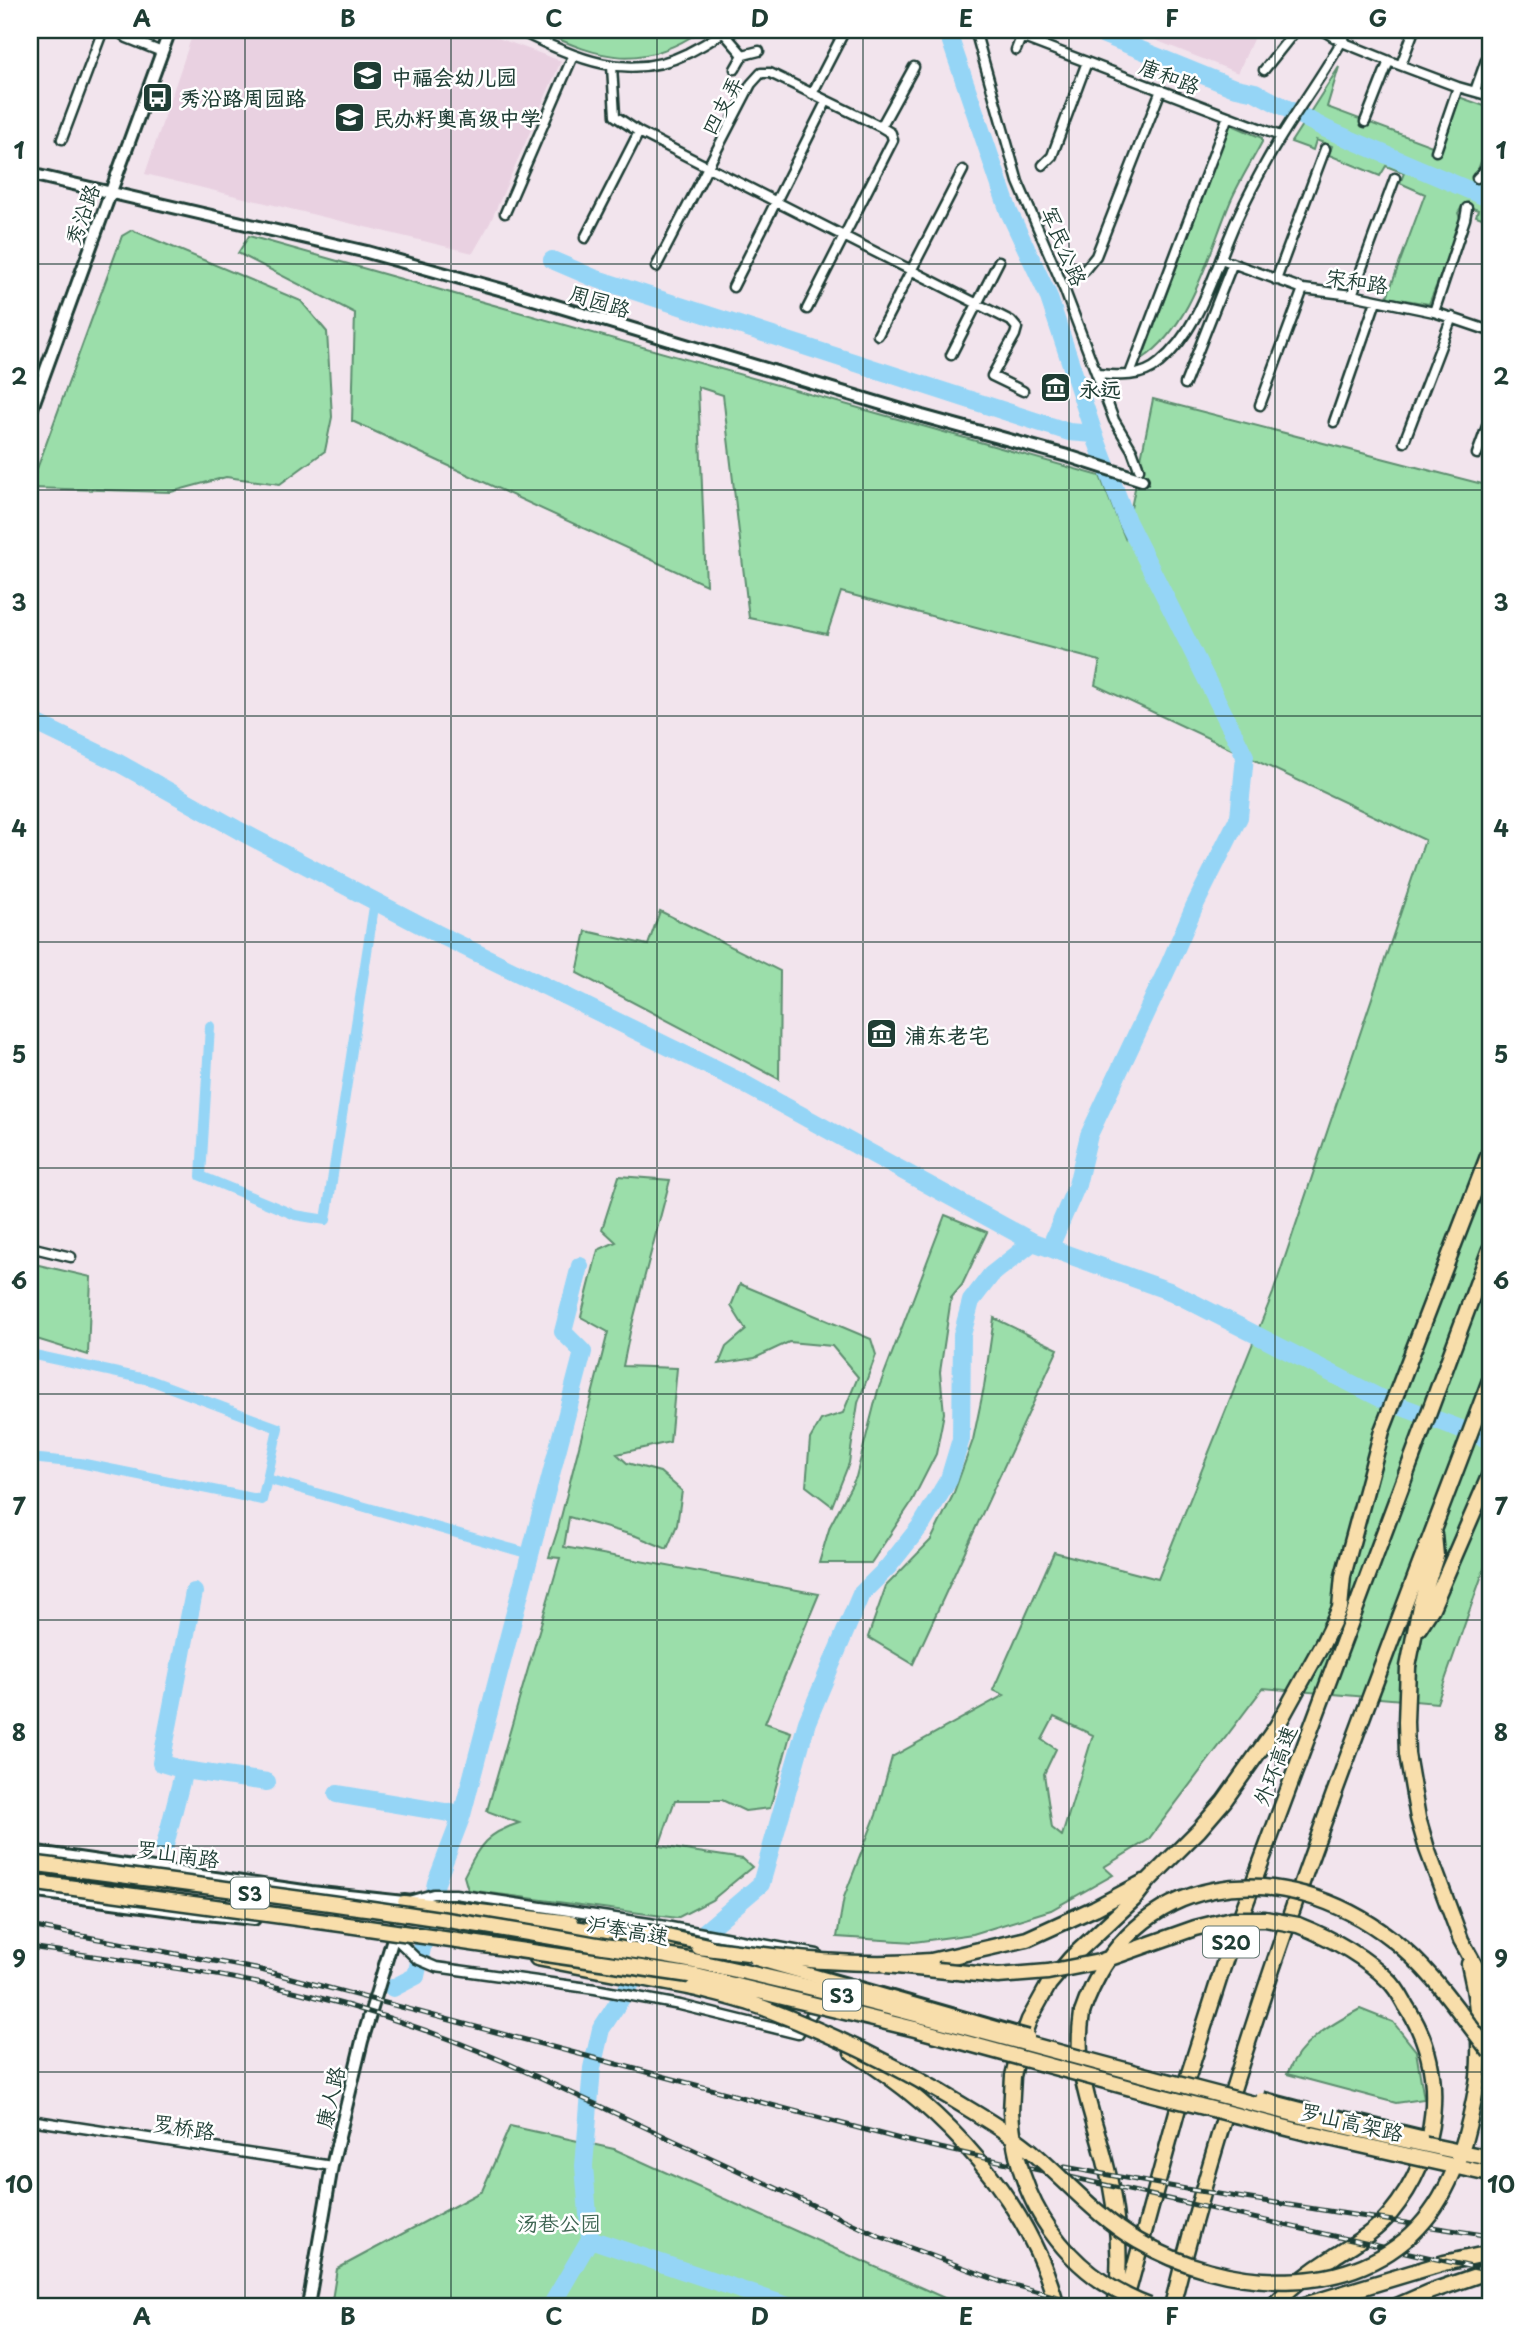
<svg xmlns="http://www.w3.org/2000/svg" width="1520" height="2336" font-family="'Playpen Sans','LXGW WenKai TC',sans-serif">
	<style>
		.built { fill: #e9d1e1 }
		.green { fill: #9bdeaa; stroke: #5d8e6f; stroke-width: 2; fill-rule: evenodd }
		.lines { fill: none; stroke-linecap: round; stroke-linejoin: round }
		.canal { stroke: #95d5f6; stroke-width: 10 }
		.river { stroke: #95d5f6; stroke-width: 18 }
		.street-casing { stroke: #1f3d34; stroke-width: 13 }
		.secondary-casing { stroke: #1f3d34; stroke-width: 16 }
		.primary-casing { stroke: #1f3d34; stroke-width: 18 }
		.highway-casing { stroke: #1f3d34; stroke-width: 19 }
		.street { stroke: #fff; stroke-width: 8 }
		.secondary { stroke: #fff; stroke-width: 10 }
		.primary { stroke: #f8deab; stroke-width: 12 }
		.highway { stroke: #f8deab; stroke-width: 14 }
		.rail-casing { stroke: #1f3d34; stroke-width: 5 }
		.rail { stroke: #fff; stroke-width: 2.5; stroke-dasharray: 8; stroke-linecap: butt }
		.primary-bridge-casing { stroke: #1f3d34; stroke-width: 18; stroke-linecap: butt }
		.highway-bridge-casing { stroke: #1f3d34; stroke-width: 19; stroke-linecap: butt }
		.primary-bridge { stroke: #f8deab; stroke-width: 12 }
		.highway-bridge { stroke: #f8deab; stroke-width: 14 }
		.grid { fill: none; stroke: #1f3d34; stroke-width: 2; stroke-opacity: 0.55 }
		.labels { text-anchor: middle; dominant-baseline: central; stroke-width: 5; stroke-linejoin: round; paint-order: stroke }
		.shield { fill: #fff; stroke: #627771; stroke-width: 2 }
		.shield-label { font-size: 19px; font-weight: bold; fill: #1f3d34 }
		.street-label { font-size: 21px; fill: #1f3d34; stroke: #fff }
		.poi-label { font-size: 21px; font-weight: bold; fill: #1f3d34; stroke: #fff; text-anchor: start }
		.park-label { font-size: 21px; fill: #3e6552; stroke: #fff }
		.neatline { fill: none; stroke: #1f3d34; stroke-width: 2.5 }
		.grid-label { font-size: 23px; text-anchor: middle; font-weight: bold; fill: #1f3d34 }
	</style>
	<rect width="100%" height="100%" fill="#f2e4ed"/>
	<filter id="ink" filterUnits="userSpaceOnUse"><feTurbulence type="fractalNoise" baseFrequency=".0143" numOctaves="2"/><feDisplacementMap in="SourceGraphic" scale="14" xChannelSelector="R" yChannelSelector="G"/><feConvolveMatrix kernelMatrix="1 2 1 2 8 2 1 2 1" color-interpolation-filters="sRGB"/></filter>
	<g filter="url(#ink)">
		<path class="built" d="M194,30H476L561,61L490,223L473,253L145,174Z
			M1130,30H1257L1238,73Z"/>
		<path class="green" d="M539,30H702C642,71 601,60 539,30Z
			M1339,67L1327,107L1440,149L1459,97L1490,108V138L1477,172L1490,178V221L1476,216L1478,210L1463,205L1458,213L1462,223L1429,304L1387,297L1425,194L1400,183L1404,173L1386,166L1380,176L1329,155L1332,146L1316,140L1313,150L1291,142Z
			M1230,124L1262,138V142C1251,163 1238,183 1229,205C1208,256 1191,327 1142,359Z
			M132,230L301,301L327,332L332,417L325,451L280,484L226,477L171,492L30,488L122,236Z
			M249,236L1100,476L1125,538L1153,399L1490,486V1552L1437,1703L1263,1688L1148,1840L1104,1867L1113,1875L1051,1910L973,1934L914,1942L837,1937L844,1897L876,1815L892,1757L1004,1695L993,1690L1054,1552L1158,1579L1273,1293L1425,840L1095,685L1100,661L841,592L827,634L749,618L723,395L698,387L706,585L352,421L355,313L238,253ZM1054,1717L1093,1735L1062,1836L1052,1828L1044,1774L1056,1749L1042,1740Z
			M660,911L780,971L779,1079L577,973L586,931L648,945Z
			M619,1176L670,1180L630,1332L623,1366L677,1368L670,1442L617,1454L627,1463L660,1472L682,1491L677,1525L667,1549L636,1536L569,1517L564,1547L819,1594L765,1723L791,1732L770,1808L745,1811L722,1800H675L659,1846L743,1859L752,1867L712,1900L677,1918L468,1890L464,1876C480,1845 485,1834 519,1823L487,1811L560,1558L549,1557L558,1529L608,1332L581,1317L598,1250L616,1242L602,1229Z
			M945,1215L987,1232L962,1285L951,1298L940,1372L944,1413L936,1454L911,1503L871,1563H819L830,1526L856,1477L878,1390Z
			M30,1263L91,1277L88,1355L30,1337Z
			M740,1284L871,1339L876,1355L858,1403L849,1463L832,1506L806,1486L810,1439L821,1420L843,1413L858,1377L832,1346L789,1342L755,1358L719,1364L726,1347L746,1330L731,1306Z
			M994,1318L1058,1349L913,1664L868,1637L886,1586L931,1540L953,1495L973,1440L984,1387Z
			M1360,2009L1393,2022L1416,2051L1424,2099L1396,2103L1287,2074C1300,2042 1330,2025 1360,2009Z
			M510,2126L614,2149L962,2306H331L337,2269L482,2191Z"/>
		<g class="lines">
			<path class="canal" d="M210,1026L201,1176L295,1215L326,1220L375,900
				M30,1354L150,1380L278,1428L267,1479L530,1554
				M30,1458L80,1463L262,1500L267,1479"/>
			<path class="river" d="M947,30L1009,212L1048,295L1094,434L1127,521L1245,756L1239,817L1194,907L1169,965L1089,1135L1077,1185L1050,1247
				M1092,30L1232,87L1255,92L1326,129L1490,199
				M552,260L594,278L1069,432L1094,434
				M30,720L117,762L240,831L436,933L737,1080L1033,1242L1172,1292L1384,1400L1490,1440
				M184,1770L267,1782
				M337,1794L462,1815
				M164,1849L184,1770L161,1763L194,1592
				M678,1948L695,1940L761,1884L807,1722L861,1594L888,1567L922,1524L949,1479L961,1439L962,1335L971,1301L991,1275L1033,1242
				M393,1988L416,1976L436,1883L462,1815L583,1352L563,1332L580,1266
				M590,2239L788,2306
				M551,2306L590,2239L584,2166L592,2068L601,2029L639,1971L644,1967"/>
			<defs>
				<path id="street" d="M116,30L127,38L162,52
					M518,30C574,57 627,84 688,53C701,46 714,40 725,30
					M975,30L1018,182L1065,291L1114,420L1132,450L1139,469
					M1322,30L1342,42L1389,61L1458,87L1490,96
					M723,32L743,55
					M1016,50L1021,37L1280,136
					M1401,65L1414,30
					M612,66L615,116L639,132L1011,321L1017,328L1015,335L992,376L1023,391
					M735,69L743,55L759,51
					M1264,70L1296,30
					M1475,91L1490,49
					M812,94L845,30
					M1365,122L1389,61
					M881,127L914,67
					M62,139L103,30
					M1436,151L1458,87
					M1043,165L1052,156L1087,62
					M1477,178L1486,169L1490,159
					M505,213L573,56
					M585,238L639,132
					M1221,259L1303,289L1352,295L1434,312L1490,331
					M656,267L751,84L761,73H770L881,127L891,133L893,140L807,309
					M1083,272L1096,256L1161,90
					M1276,280L1325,149
					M733,287L826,102
					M1352,295L1395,178
					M1434,312L1465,219L1467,208
					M878,335L963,170
					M951,355L999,261
					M1098,374C1119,376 1142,378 1159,363C1198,331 1212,278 1231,233C1240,210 1252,188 1264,166C1289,119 1323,77 1348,30
					M1130,374L1228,116
					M1185,384L1232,265
					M1260,405L1303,289
					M1334,422L1376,301
					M1404,442L1452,317
					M1477,454L1490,418
					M30,1247L71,1257
					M412,1900L433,1894H455L649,1923L817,1954
					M395,1938L417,1959L436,1967L595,1989L680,2005L798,2034L818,2005
					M30,2120L332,2166"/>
				<path id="secondary" d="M30,174L367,252L510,292L922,416L1071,457L1142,480
					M30,413L170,30
					M30,1851L311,1892L404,1902L362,2041L332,2166L308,2306
					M30,1891L187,1912L254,1919"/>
				<path id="primary" d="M404,1902L572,1922"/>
				<path id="highway" d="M1434,1535L1436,1556L1420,1606L1408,1667L1406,1722L1407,1754L1418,1818L1427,1849L1461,1940L1490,1993
					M1419,1628L1432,1608L1490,1474
					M509,1924L573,1928L687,1945
					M537,1958L693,1988
					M931,1961L1027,1939L1095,1908L1144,1882
					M1469,1964C1478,2001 1481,2040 1478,2078
					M1082,2013C1073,2073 1091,2106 1105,2161C1117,2207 1122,2254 1116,2301
					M852,2052C945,2109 1028,2199 1057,2306
					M1011,2112L1013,2076L1022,2039L1029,2020L1049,1984L1071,1958L1134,1899L1149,1880L1199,1830L1224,1801L1277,1726L1323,1643L1340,1608L1343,1576L1382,1431L1490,1151
					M1124,2306L1178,2108L1229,1948L1490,1249
					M1172,2306C1251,1989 1375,1686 1490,1380
					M1273,2306C1291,2286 1313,2270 1335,2256C1355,2243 1375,2232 1390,2214C1439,2155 1449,2071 1406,2006C1401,1997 1396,1987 1388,1980C1362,1954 1331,1938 1298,1925
					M1301,2306L1444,2263L1490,2253
					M1397,2306L1429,2292L1490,2271"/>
			</defs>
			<use href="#street" class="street-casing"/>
			<use href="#secondary" class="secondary-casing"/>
			<use href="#primary" class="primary-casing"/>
			<use href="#highway" class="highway-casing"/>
			<use href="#street" class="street"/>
			<use href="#secondary" class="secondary"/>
			<use href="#primary" class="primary"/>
			<use href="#highway" class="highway"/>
			<defs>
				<path id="rail" d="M30,1926L261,1970L900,2139L1490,2271
					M30,1947C123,1961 217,1971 309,1995C376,2012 441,2034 505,2062L879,2236L999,2281L1090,2306
					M1065,2167L1186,2189L1490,2236"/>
			</defs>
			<use href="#rail" class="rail-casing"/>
			<use href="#rail" class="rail"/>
			<defs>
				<path id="primary-bridge" d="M645,1931L708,1945
					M756,1959L1028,2037
					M1262,2099L1309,2111
					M1337,2117L1421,2137"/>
				<path id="highway-bridge" d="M30,1863C215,1888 402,1910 586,1943C626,1950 666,1955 704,1963C968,2020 1225,2106 1490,2158
					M30,1882L341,1924L696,1976L915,2029L1153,2094L1307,2133L1490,2174
					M699,1947C778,1957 851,1968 931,1961
					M886,1965L998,1976L1048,1972L1099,1962L1195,1928L1231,1919H1265L1298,1925
					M693,1988C716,1994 741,1999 764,2008C837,2036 910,2072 977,2114C997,2126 1019,2140 1037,2156C1070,2185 1100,2219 1138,2241C1223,2291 1356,2304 1425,2220C1457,2182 1470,2126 1478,2078
					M1082,2013C1131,1869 1281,1853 1393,1940C1433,1971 1459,2013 1490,2052
					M1011,2112C1016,2201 1065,2274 1149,2306"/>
			</defs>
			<use href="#primary-bridge" class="primary-bridge-casing"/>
			<use href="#highway-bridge" class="highway-bridge-casing"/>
			<use href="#primary-bridge" class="primary-bridge"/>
			<use href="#highway-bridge" class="highway-bridge"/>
		</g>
	</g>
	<path class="grid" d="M245,30V2306M451,30V2306M657,30V2306M863,30V2306M1069,30V2306M1275,30V2306M30,264H1490M30,490H1490M30,716H1490M30,942H1490M30,1168H1490M30,1394H1490M30,1620H1490M30,1846H1490M30,2072H1490"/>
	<defs>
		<symbol id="school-square" viewBox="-11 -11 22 22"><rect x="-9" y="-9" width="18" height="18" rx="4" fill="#1f3d34" stroke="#fff"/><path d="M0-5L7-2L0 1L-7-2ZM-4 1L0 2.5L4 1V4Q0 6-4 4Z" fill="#fff"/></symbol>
		<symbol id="bus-square" viewBox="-11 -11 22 22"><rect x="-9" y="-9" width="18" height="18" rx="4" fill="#1f3d34" stroke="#fff"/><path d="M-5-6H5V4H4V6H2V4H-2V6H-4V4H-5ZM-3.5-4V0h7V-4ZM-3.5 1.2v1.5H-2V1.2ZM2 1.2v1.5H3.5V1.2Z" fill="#fff"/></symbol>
		<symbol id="museum-square" viewBox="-11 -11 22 22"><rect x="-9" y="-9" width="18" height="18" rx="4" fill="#1f3d34" stroke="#fff"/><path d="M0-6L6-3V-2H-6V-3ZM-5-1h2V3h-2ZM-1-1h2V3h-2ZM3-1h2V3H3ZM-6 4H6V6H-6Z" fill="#fff"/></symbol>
	</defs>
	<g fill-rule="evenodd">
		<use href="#school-square" x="350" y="58" width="35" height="35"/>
		<use href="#bus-square" x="140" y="80" width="35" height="35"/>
		<use href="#school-square" x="332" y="100" width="35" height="35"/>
		<use href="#museum-square" x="1038" y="370" width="35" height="35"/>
		<use href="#museum-square" x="864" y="1016" width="35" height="35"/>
	</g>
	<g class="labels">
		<g class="shield">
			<rect x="231" y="1877.5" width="38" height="31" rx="5"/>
			<rect x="1203" y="1926.5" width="56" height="31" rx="5"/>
			<rect x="823" y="1979.5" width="38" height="31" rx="5"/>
		</g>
		<g class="shield-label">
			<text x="250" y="1893">S3</text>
			<text x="1231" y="1942">S20</text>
			<text x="842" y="1995">S3</text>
		</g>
		<g class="street-label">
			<text transform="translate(1170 75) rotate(21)">唐和路</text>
			<text transform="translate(721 105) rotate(-62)">四支弄</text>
			<text transform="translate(81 214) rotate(-70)">秀沿路</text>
			<text transform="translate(1065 246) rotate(67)">军民公路</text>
			<text transform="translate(1357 280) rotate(9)">宋和路</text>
			<text transform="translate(600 300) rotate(17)">周园路</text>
			<text transform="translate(1274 1765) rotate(-69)">外环高速</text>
			<text transform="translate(178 1853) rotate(8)">罗山南路</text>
			<text transform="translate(628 1929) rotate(10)">沪奉高速</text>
			<text transform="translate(329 2097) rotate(-77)">康人路</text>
			<text transform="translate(1352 2121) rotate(13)">罗山高架路</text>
			<text transform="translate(184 2126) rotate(9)">罗桥路</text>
		</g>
		<g class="poi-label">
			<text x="391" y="76">中福会幼儿园</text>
			<text x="180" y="97">秀沿路周园路</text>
			<text x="373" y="117">民办籽奥高级中学</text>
			<text x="1079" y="388">永远</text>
			<text x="905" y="1034">浦东老宅</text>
		</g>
		<g class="park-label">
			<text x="559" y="2222">汤巷公园</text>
		</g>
	</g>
	<rect width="1520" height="2336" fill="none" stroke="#fff" stroke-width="77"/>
	<rect x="38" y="38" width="1444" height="2260" class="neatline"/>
	<g class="grid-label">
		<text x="142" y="27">A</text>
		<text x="348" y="27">B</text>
		<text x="554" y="27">C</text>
		<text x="760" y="27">D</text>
		<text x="966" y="27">E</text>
		<text x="1172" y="27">F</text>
		<text x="1378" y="27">G</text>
		<text x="19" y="159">1</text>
		<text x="1501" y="159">1</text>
		<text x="19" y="385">2</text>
		<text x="1501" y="385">2</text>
		<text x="19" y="611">3</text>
		<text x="1501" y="611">3</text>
		<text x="19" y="837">4</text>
		<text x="1501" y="837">4</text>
		<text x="19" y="1063">5</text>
		<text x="1501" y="1063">5</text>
		<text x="19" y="1289">6</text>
		<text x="1501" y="1289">6</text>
		<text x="19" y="1515">7</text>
		<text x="1501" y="1515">7</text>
		<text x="19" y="1741">8</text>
		<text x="1501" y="1741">8</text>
		<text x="19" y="1967">9</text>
		<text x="1501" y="1967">9</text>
		<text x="19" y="2193">10</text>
		<text x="1501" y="2193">10</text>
		<text x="142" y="2325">A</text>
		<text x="348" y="2325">B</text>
		<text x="554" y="2325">C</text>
		<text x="760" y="2325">D</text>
		<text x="966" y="2325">E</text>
		<text x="1172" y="2325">F</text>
		<text x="1378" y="2325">G</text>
	</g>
</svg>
